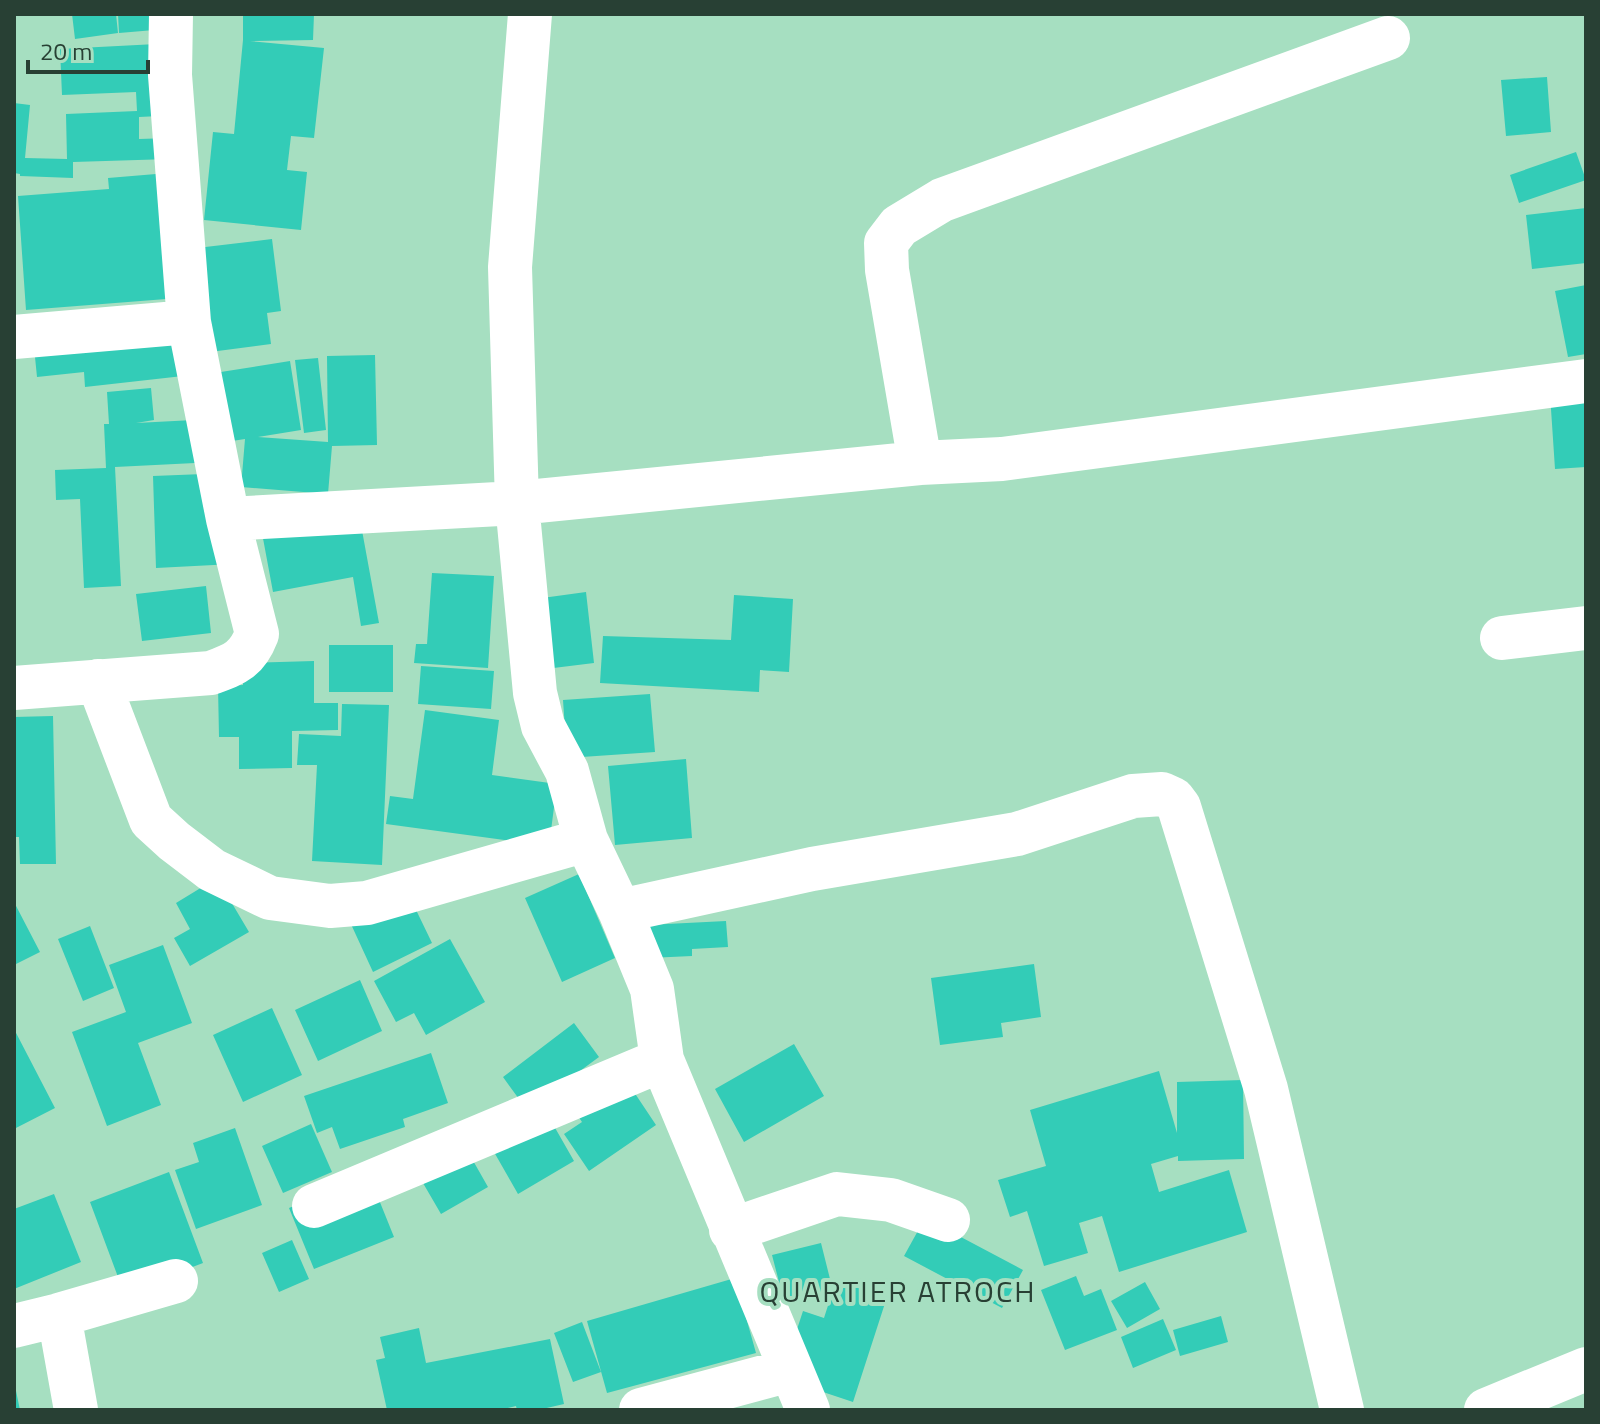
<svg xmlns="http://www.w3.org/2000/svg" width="1600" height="1424" font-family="'Titillium Web',sans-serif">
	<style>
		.building { fill: #33ccb7 }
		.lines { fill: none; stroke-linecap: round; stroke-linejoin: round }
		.minor { stroke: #fff; stroke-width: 44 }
		.labels { text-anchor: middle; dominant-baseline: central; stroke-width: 8; stroke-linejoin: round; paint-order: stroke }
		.neighbourhood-label { font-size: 30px; letter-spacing: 2px; fill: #284034; stroke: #a6dfc1 }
	</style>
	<rect width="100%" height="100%" fill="#a6dfc1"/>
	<path class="building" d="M72,14H116L118,33L75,39Z
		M118,14H177L178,28L119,33Z
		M243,14H314L313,40L250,41L324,48L314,138L291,136L287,170L307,172L301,230L204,220L213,132L234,134L243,40Z
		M176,43L180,115L139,117V139L170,138V159L73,162V178L20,176V174L14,173V103L30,105L25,158L67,159L66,114L137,111L136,92L62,95L60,49Z
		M1547,77L1551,132L1506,136L1501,80Z
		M1576,152L1586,180L1519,203L1510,175Z
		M180,172L179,298L26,310L18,196L109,189L108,178Z
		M1586,208V263L1532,269L1526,215Z
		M272,239L281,311L267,313L271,344L210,352L197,248Z
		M1586,285V354L1568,357L1555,291Z
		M178,321L183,376L85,387L84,372L37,377L33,337Z
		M375,355L377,445L332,446L328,494L241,487L245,439L219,443L208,374L290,361L301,430L258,437L328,442L327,356Z
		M318,358L326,430L304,433L295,360Z
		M151,388L154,420L136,423L213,419L215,462L115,467L121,586L84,588L80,499L56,500L55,470L106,468L104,424H109L107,392Z
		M1586,391V467L1555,469L1550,394Z
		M229,473L233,564L156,568L153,476Z
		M359,514L379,623L361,626L353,577L273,592L262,533Z
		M432,573L494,576L488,668L414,663L416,644H427Z
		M206,586L211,633L142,641L136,594Z
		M586,592L594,663L521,672L513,602Z
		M734,595L793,599L789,672L760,670L759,692L600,683L603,636L731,640Z
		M329,645H393V692H329Z
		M314,661V703H338V730L292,731V768L239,769V737H219L218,686L243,685L242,663Z
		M421,666L494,671L491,709L418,704Z
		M650,694L655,752L567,758L563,700Z
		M342,704L389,705L382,865L312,861L317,765H297L299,734L341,736Z
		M425,710L499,720L492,775L557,784L549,846L386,824L390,796L413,799Z
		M53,716L56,864H20L19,837H14V717Z
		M686,759L692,838L615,845L608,766Z
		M579,874L615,958L562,982L525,898Z
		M217,878L249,932L190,966L174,938L190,929L176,903Z
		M405,887L432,943L373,972L350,922Z
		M14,902L40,952L14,965Z
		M726,921L728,947L692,949V956L649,958L647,925Z
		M90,926L114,988L83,1001L58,939Z
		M450,939L485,1002L426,1035L414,1013L396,1022L374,981Z
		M163,945L192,1023L138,1043L161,1105L107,1126L72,1032L126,1012L109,965Z
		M1034,964L1041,1017L1001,1023L1003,1037L940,1045L931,978Z
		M360,980L382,1031L318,1061L295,1010Z
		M272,1008L302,1075L243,1102L213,1035Z
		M574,1023L599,1057L527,1110L503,1077Z
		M14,1029L55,1108L14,1129Z
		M794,1044L824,1096L744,1142L715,1089Z
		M431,1053L448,1103L403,1119L405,1127L340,1149L332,1127L317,1133L304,1096Z
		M620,1071L656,1125L589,1171L564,1134L582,1122L570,1104Z
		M1159,1071L1177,1133V1082L1243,1080L1244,1159L1178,1161V1156L1151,1164L1159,1192L1229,1170L1247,1232L1119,1272L1102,1216L1079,1223L1088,1253L1044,1266L1027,1211L1010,1217L998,1180L1046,1166L1030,1110Z
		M542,1105L574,1161L518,1194L486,1138Z
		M311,1124L332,1172L283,1193L262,1146Z
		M235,1128L262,1205L196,1229L175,1170L199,1162L193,1143Z
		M463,1143L488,1187L441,1214L416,1171Z
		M169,1172L203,1263L124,1293L90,1202Z
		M369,1175L394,1237L314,1269L289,1208Z
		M54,1194L81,1262L14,1289V1209Z
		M925,1218L1023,1270L1002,1308L904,1256Z
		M292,1240L309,1279L279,1292L262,1253Z
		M821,1243L833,1291L836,1281L887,1297L853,1402L781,1378L803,1311L824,1318L832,1293L785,1305L772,1255Z
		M1076,1276L1084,1296L1101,1289L1117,1330L1065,1350L1041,1290Z
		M735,1278L756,1353L607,1393L587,1321Z
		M1145,1282L1160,1309L1127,1328L1111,1301Z
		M1221,1316L1228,1342L1180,1356L1173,1330Z
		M1163,1319L1176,1350L1133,1368L1121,1337Z
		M582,1322L601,1372L573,1382L554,1333Z
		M419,1328L426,1363L550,1339L564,1404L538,1410H517L516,1406L499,1410H387L376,1360L385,1358L380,1337Z
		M14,1386H15L20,1410H14Z"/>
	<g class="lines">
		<path class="minor" d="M171,14L170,75L189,322L228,519
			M530,14L510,267L517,503L535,693L543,726L567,771L586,840L620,911L652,989L662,1060L808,1410
			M14,337L189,322
			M920,463L887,270L886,243L899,226L942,200L1388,38
			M1502,638L1586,628
			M98,681L151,820L174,841L212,870L270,898L330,906L367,903L586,840
			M14,688L211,673C235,664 247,660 257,634L228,519L517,503L920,463L1002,459L1586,381
			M620,911L812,869L1017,834L1133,796L1162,794L1173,799L1179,807L1266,1089L1342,1410
			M314,1206L662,1060
			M731,1230L837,1194L891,1200L948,1220
			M14,1326L59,1315
			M76,1410L59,1315L176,1281
			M641,1410L790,1370
			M1486,1410L1586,1369"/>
	</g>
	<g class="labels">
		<g class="neighbourhood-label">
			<text x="898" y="1291">QUARTIER ATROCH</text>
		</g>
	</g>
	<rect width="1600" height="1424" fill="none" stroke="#284034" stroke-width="32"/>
	<path d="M28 60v12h120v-12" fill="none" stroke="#284034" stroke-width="4"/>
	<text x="40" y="60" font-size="24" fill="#284034" stroke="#a6dfc1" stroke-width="6" paint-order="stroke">20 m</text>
</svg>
